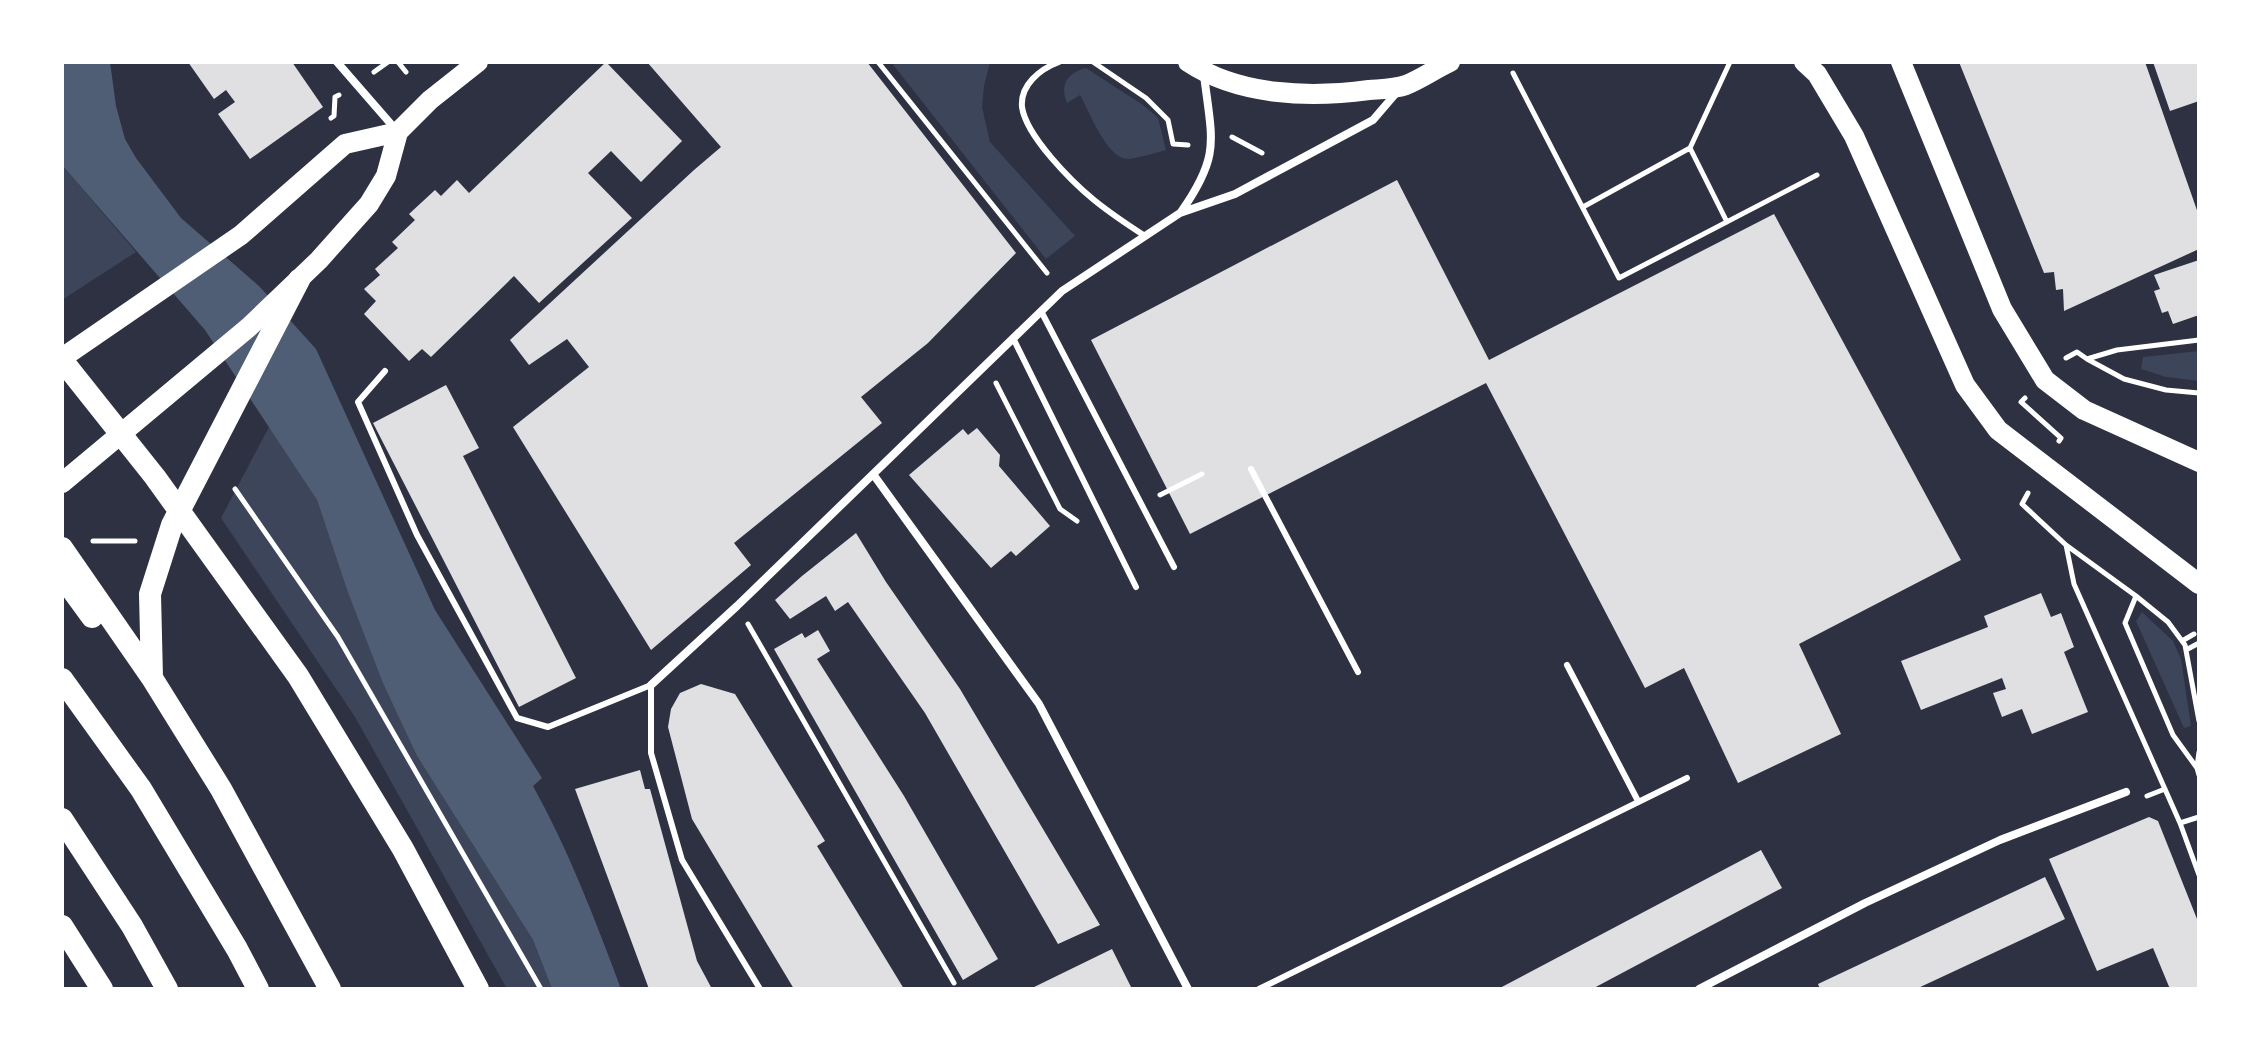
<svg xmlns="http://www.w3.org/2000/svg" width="2261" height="1051" font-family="'Asap Condensed',sans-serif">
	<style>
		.green { fill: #3c4559 }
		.water { fill: #4f5d75 }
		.building { fill: #e0e0e3 }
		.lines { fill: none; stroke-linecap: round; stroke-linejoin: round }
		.path { stroke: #fff; stroke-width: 5 }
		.service { stroke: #fff; stroke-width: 6 }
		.minor { stroke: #fff; stroke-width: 8 }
		.primary { stroke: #fff; stroke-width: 20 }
		.trunk { stroke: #fff; stroke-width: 22 }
	</style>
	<rect width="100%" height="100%" fill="#2d3142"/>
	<path class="green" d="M891,62H990L984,86L982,107L990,142L1075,236L1046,259Z
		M1086,68L1143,105L1158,118L1166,150C1154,153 1140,158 1128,159C1107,159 1090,113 1080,95L1067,103C1059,85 1068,72 1086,68Z
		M62,165L136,252L62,300Z
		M2199,351V381L2166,377L2141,369L2143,357Z
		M270,425L317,500L347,590L417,756L533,940L552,989H507L355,717L221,518Z
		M2142,612L2173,641L2181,659L2191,726L2184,728L2136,621Z"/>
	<path class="water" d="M62,62H110L116,106L125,139L136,158L181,218L259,286L316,349L435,610L542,778L533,786C569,851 595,919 621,989H552L533,940L417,756L383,683L347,590L317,500L205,330L62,165Z"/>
	<path class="building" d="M188,62H292L323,107L250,159L218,114L235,102L226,90L214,99Z
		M606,62L682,141L641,182L611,151L588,173L632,218L539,303L514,276L431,357L422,349L409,361L364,314L376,301L364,289L380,275L375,269L398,248L392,242L415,220L409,214L435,190L441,196L457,180L469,193Z
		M647,62H867L1016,253L928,343L861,397L882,423L734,543L751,565L651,650L513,427L589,367L567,339L529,365L510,340L694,170L721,147Z
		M1959,62H2145L2199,216V249L2064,311L2063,289L2056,290L2054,272L2044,273Z
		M2153,62H2199V101L2170,111Z
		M1397,180L1489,360L1774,214L1961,560L1799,644L1841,734L1738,783L1684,668L1645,688L1486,383L1190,534L1091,340Z
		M2199,260V315L2173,324L2168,311L2162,313L2154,291L2160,289L2154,275Z
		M446,385L479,448L463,456L576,678L519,707L373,423Z
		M977,428L1000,455L999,466L1050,526L1016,556L1011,551L991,568L909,475L963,429L968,435Z
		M856,533L886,582L960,689L1100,925L1058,944L925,713L848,602L835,611L826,596L790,619L775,600L802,576Z
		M2041,593L2051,617L2061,613L2074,647L2064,652L2088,712L2032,734L2022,709L2002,717L1993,693L2006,689L2002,678L1921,710L1901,661L1988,627L1984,616Z
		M818,630L830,651L817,659L904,796L998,959L963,980L774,649L802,633L805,638Z
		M701,684L735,694L825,841L817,846L904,989H794L692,819L668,727L671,709L680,693Z
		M640,770L645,789H650L697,961L712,989H649L575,789Z
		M2149,817L2158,821L2199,924V989H2170L2153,948L2097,971L2049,859Z
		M1761,850L1782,888L1592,989H1498Z
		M2045,877L2065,919L2036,933L1916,989H1820L1818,984Z
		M1112,949L1132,989H1030Z"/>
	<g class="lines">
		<path class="path" d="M398,62L406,72
			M878,62L1047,273
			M1093,62L1146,98L1168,120L1173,144L1188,145
			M374,72L388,62
			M1513,73L1619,278L1817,175
			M331,118L334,116L335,97L339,95
			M1232,137L1262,153
			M1690,148L1730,62
			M1583,207L1690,148L1727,222
			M2066,358L2077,352L2087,359L2117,350L2199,340
			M2087,359L2124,379L2166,390L2199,393
			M996,383L1060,509L1077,521
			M2025,398L2021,402L2061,438L2059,441
			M235,489L338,637L541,989
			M2028,493L2022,504L2066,545L2074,584L2180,823L2199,875
			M1160,495L1202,474
			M93,541H135
			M2066,545L2136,596
			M748,624L954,983
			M2182,641L2194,634
			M2186,650L2199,643
			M2199,721L2185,645L2168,622L2136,596L2125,623L2173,735L2197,768L2199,775
			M2197,767L2199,752
			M2147,796L2165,789
			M2180,823L2199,817"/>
		<path class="service" d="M1059,62C1040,69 1020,85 1022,107C1026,136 1072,182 1094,200C1110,213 1128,225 1145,236
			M1041,311L1174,567
			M1013,338L1136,587
			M385,371L358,402L417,535L517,718L548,727L651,685V753L682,860L760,989
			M1251,469L1358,672
			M1567,665L1638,801
			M1259,989L1687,778"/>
		<path class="minor" d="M337,62L397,131
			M1181,212C1221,155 1212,141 1204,75
			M873,474L1039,704L1188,989
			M651,685L737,606L1062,291L1180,213L1235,194L1373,120L1397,92
			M1699,989L1865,903L2000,840L2126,792"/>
		<path class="primary" d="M1188,62C1239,96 1310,98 1369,90C1381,89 1395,89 1406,85C1421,79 1435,69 1450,62
			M1804,62L1817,74L1854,136L1965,385L1998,430L2199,584
			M1901,62L2002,309L2045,380L2084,410L2199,462
			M62,358L241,235L345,144L398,132
			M62,483L249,327L319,260L369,204L386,176L398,132L430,100L478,62"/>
		<path class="trunk" d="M62,360L155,477L298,676L403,849L478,989
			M62,548L152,678L221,789L330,989
			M62,576L92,617
			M152,678L150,594L172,525L299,280
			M62,679L141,789L237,949L258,989
			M62,819L132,926L167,989
			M62,926L102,989"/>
	</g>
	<rect width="2261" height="1051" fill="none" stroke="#ffffff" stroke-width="128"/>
</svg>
